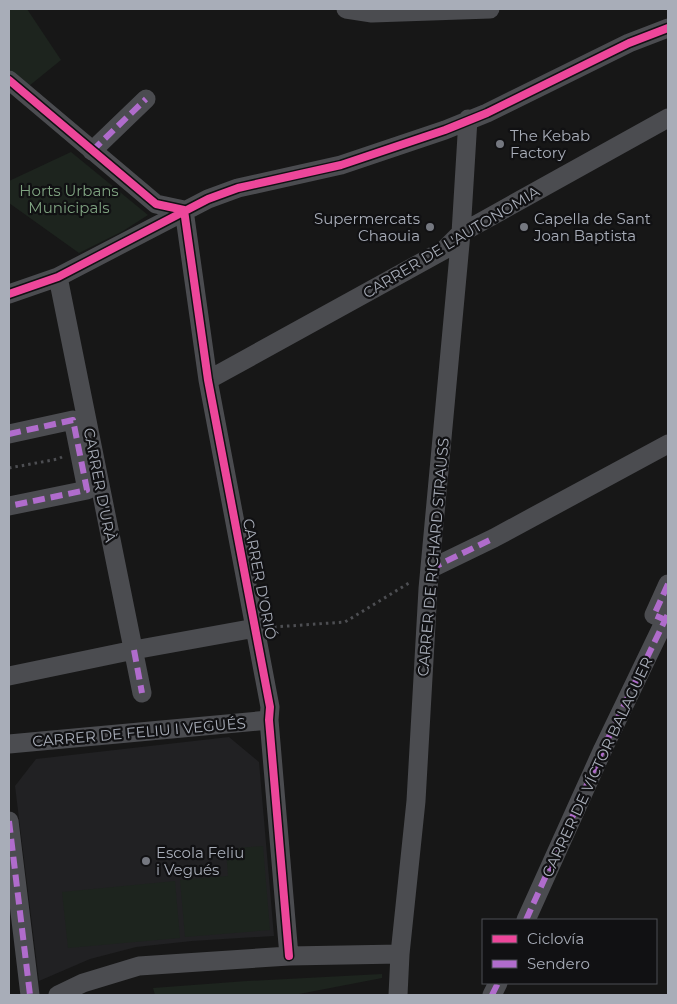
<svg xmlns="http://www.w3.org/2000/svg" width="677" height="1004" font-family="Montserrat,sans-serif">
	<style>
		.built { fill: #212123 }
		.green { fill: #1d241e }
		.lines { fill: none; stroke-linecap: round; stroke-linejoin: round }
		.path { stroke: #4d4e52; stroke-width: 3; stroke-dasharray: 2.5 4; stroke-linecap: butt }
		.street { stroke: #4b4c50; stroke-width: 19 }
		.quiet { stroke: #b06ccc; stroke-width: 6; stroke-dasharray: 12 6; stroke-linecap: butt }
		.cycleway-casing { stroke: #111113; stroke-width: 11 }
		.cycleway { stroke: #ed469a; stroke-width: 8 }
		.poi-dot { fill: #757880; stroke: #111113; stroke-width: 2 }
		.labels { text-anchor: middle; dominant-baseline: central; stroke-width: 4.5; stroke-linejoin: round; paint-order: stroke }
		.poi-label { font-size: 15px; fill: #a8adb8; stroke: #111113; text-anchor: start }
		.park-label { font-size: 15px; fill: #7fa381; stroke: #111113 }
		.street-label { font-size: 15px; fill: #a8adb8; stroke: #111113 }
	</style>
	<rect width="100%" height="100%" fill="#171717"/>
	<path class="built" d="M229,737L259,762L274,936L192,941L136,947L90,959L39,981L15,786L36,759Z"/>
	<path class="green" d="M9,9H27L61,60L29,86L9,69Z
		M71,152L148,215L123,231L79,253L9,203V181Z
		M263,846L270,930L185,937L180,880L228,876L226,849Z
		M175,881L180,938L68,948L62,892Z
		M382,974V978L294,995H155L153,988L247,981Z"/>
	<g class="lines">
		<path class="path" d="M9,468L58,459L62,457
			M274,627L345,622L409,583"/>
		<path class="street" d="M346,9L372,13L490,9
			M9,80L156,204L184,210
			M92,151L146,99
			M184,210L208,380L270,707L269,720L289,956
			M58,277L142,693
			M9,294L58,277L208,199L238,188L341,165L445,130L487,113L629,43L668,28
			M208,380L444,250L461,233L481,222L668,118
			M9,434L73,420L87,490L9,506
			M430,569L494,538L668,444
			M667,620L654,615L668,584
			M9,676L134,650L255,628
			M9,744L269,720
			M9,821L30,995
			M526,920L603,749L668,614
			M58,995L83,983L139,966L289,956L400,954
			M398,995L400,954L416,801L428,589L461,233L468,119
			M492,995L498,983"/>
		<path class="quiet" d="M92,151L146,99
			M9,434L73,420L87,490L9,506
			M430,569L494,538
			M668,584L654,615L668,621
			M134,650L142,693
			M9,821L30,995
			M526,920L603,749L668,614
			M492,995L498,983"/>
		<defs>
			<path id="cycleway" d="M9,80L156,204L184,210
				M184,210L208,380L270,707L269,720L289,956
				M9,294L58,277L208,199L238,188L341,165L445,130L487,113L629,43L668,28"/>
		</defs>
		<use href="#cycleway" class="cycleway-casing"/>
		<use href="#cycleway" class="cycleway"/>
	</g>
	<g class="poi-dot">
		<circle cx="500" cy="144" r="5"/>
		<circle cx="430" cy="227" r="5"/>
		<circle cx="524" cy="227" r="5"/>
		<circle cx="146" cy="861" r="5"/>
	</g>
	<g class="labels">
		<g class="poi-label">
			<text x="510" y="135">The Kebab<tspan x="510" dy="17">Factory</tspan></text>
			<text x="420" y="218" text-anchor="end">Supermercats<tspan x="420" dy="17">Chaouia</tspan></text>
			<text x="534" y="218">Capella de Sant<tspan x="534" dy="17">Joan Baptista</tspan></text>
			<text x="156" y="852">Escola Feliu<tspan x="156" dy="17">i Vegués</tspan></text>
		</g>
		<g class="park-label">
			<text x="69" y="190">Horts Urbans<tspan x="69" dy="17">Municipals</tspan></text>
		</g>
		<g class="street-label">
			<text transform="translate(451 242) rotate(-31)">CARRER DE L'AUTONOMIA</text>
			<text transform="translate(100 485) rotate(79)">CARRER D'URÀ</text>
			<text transform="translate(433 557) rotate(-85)">CARRER DE RICHARD STRAUSS</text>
			<text transform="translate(260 579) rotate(79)">CARRER D'ORIÓ</text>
			<text transform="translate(139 732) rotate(-5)">CARRER DE FELIU I VEGUÉS</text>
			<text transform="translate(597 767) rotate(-65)">CARRER DE VÍCTOR BALAGUER</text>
		</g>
	</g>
	<rect width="677" height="1004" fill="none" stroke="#a8adb8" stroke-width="20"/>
	<rect x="482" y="919" width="175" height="65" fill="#111113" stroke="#4d4f55"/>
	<rect x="492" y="935" width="25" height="8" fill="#ed469a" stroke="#4d4f55"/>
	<text x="527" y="944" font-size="15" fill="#a8adb8">Ciclovía</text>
	<rect x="492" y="960" width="25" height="8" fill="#b06ccc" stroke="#4d4f55"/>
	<text x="527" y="969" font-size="15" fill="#a8adb8">Sendero</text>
</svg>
